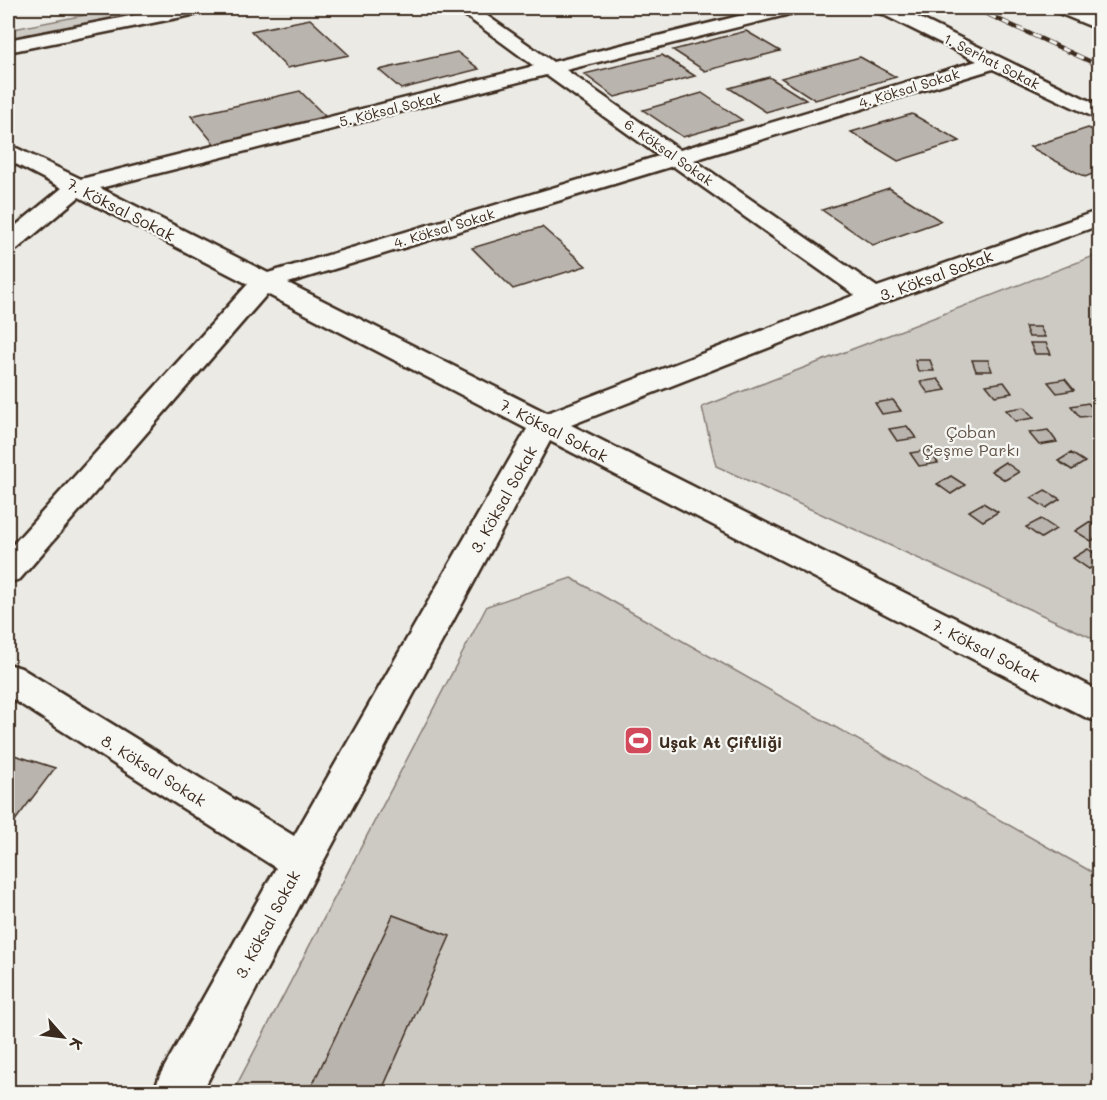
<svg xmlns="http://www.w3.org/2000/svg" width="1107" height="1100" font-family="Mali,sans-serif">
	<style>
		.green { fill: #cdcac4; stroke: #847a71; stroke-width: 1.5 }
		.building { fill: #bab4ae; stroke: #3b2a1e; stroke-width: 1.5 }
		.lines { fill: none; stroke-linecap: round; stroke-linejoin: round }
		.street-casing { stroke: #3b2a1e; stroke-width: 5 }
		.primary-casing { stroke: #3b2a1e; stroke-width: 5 }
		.street { fill: #f6f6f2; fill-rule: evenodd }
		.primary { fill: #f6f6f2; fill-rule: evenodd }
		.rail-casing { stroke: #3b2a1e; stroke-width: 4.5 }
		.rail { stroke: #f6f6f2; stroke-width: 3; stroke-dasharray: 8; stroke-linecap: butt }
		.labels { text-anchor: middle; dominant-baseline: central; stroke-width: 4.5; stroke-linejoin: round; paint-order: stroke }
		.far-street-label { font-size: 14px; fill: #3b2a1e; stroke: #f6f6f2 }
		.street-label { font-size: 16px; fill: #3b2a1e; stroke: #f6f6f2 }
		.park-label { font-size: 16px; fill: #605248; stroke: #f6f6f2 }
		.poi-label { font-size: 16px; font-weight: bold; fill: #3b2a1e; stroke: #f6f6f2; text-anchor: start }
	</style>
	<rect width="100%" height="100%" fill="#ebeae5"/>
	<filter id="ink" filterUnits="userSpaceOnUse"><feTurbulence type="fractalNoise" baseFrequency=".0167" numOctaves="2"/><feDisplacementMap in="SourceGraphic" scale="12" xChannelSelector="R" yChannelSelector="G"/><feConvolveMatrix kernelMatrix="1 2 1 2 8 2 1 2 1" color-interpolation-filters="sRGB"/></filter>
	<g filter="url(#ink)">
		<path class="green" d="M121,8H168L8,39V30Z
			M1099,254V641L716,466L702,407Z
			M571,578L1099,876V1092H233L487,606Z"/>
		<path class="building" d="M310,19L349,55L287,68L251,31Z
			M746,31L780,51L705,71L673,50Z
			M457,52L479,69L401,89L379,70Z
			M662,55L695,76L615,97L584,74Z
			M860,57L896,77L815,100L781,78Z
			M769,77L806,100L766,112L729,88Z
			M300,91L328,119L216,146L191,116Z
			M702,93L742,120L683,137L643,110Z
			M912,114L960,141L898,161L851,132Z
			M1088,128L1100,133V171L1085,177L1030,147Z
			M889,188L941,221L873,245L822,210Z
			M542,227L586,266L513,289L472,248Z
			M1025,327H1040L1045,337H1029Z
			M1030,343H1046L1051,354H1035Z
			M915,360H930L934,371H918Z
			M972,360H988L992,371H976Z
			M938,379L946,390L928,393L920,382Z
			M1065,379L1074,390L1057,393L1048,382Z
			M1004,382L1012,393L995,396L986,385Z
			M893,400L901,411L882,414L875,403Z
			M1088,403L1099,415L1080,417L1071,406Z
			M1024,407L1034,418L1015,421L1006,410Z
			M907,426L916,438L897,441L889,429Z
			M1048,430L1057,442L1039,445L1029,433Z
			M929,450L938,463L919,466L910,453Z
			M1071,453L1085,462L1072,470L1058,461Z
			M1005,462L1019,472L1005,480L991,471Z
			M951,476L965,485L951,494L937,484Z
			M1045,490L1060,499L1046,508L1031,498Z
			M983,503L998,512L983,521L969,511Z
			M1041,519L1056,529L1041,538L1026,527Z
			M1089,522L1100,529V536L1091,541L1075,531Z
			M1088,549L1100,557V562L1089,569L1073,558Z
			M8,753L55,768L8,830Z
			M393,915L450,936L381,1092H309Z"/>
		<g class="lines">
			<defs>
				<path id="street" d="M455,8H476L553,62L771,8H800L798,12L566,70L680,150L977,61L878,12L876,8H899L1100,106V120L993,69L694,160L877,287L1100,210V225L883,303L571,425L1100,691V722L1087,718L550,441L316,875L202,1092H154L160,1075L276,868L8,696V664L21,668L294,836L527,429L267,294L20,579L8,583V550L248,284L79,197L17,249L8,251V232L62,188L8,160V144L81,179L534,66ZM546,75L659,156L268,273L100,188ZM673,166L855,295L547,413L288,283Z"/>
				<path id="primary" d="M171,8H206L197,14L8,52V40Z
					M1054,8H1078L1100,17V30L1056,12Z"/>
			</defs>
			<use href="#street" class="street-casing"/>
			<use href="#primary" class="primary-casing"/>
			<use href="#street" class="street"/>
			<use href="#primary" class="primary"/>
			<defs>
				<path id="rail" d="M974,8L1100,66"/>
			</defs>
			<use href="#rail" class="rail-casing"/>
			<use href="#rail" class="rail"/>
		</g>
	</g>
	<defs>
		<symbol id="stadium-square" viewBox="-11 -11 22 22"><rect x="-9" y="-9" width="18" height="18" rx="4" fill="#d1495b" stroke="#f6f6f2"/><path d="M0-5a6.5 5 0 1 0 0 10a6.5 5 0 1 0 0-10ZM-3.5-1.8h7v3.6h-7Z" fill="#fff"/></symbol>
	</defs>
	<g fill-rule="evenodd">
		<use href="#stadium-square" x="622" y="724" width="33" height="33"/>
	</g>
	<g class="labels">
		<g class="far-street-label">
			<text transform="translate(992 61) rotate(27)">1. Serhat Sokak</text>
			<text transform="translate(909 88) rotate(-17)">4. Köksal Sokak</text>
			<text transform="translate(390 109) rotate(-14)">5. Köksal Sokak</text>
			<text transform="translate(669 152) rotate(35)">6. Köksal Sokak</text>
			<text transform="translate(444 228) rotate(-17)">4. Köksal Sokak</text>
		</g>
		<g class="street-label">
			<text transform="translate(121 209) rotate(27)">7. Köksal Sokak</text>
			<text transform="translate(936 275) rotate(-20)">3. Köksal Sokak</text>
			<text transform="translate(554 430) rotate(27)">7. Köksal Sokak</text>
			<text transform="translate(503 499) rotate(-61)">3. Köksal Sokak</text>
			<text transform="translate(986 650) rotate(27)">7. Köksal Sokak</text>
			<text transform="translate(154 770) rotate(32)">8. Köksal Sokak</text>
			<text transform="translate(267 924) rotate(-62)">3. Köksal Sokak</text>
		</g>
		<g class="park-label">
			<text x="971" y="431">Çoban<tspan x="971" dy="18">Çeşme Parkı</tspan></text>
		</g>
		<g class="poi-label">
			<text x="659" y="741">Uşak At Çiftliği</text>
		</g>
	</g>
	<rect width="1107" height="1100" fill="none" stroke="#f6f6f2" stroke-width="30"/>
	<rect x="15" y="15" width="1077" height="1070" fill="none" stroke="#3b2a1e" stroke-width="2" filter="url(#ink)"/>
	<g transform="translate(63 1037) rotate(118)" stroke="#f6f6f2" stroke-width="4.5" paint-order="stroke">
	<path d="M0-4.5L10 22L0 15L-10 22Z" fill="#3b2a1e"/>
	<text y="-9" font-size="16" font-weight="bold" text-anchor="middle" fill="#3b2a1e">K</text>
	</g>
</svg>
